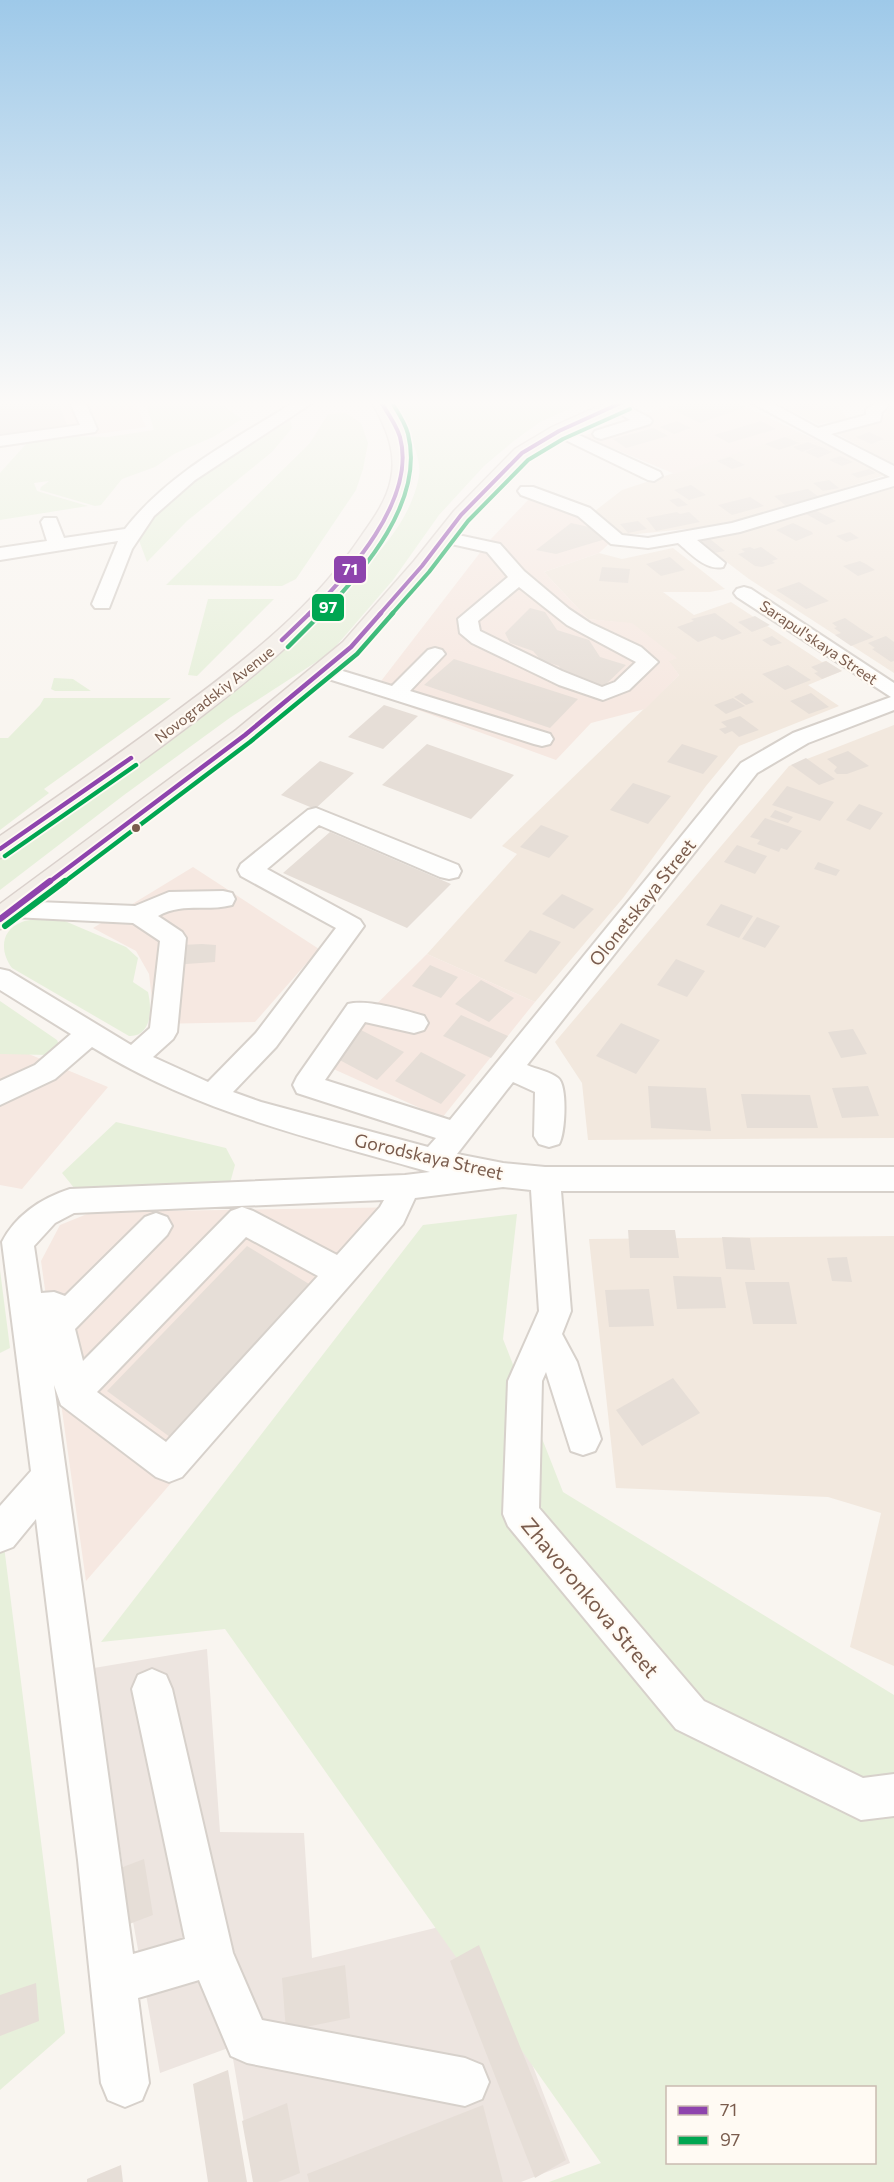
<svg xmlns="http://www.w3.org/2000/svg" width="894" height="2182" font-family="Commissioner,sans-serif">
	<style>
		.residential { fill: #f2e8de }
		.commercial { fill: #f6e8e1 }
		.industrial { fill: #ede5e0 }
		.green { fill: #e7f0db; fill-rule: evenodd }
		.building { fill: #e6ded7 }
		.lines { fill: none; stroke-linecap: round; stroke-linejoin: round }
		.minor-casing { stroke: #d7d1cb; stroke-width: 4 }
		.major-casing { stroke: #dad1cc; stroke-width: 3 }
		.minor { fill: #fefefd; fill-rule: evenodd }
		.major { fill: #f3eee8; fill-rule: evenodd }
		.bus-1-far2-casing { stroke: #fffaf3; stroke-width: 7 }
		.bus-1-far1-casing { stroke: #fffaf3; stroke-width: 8 }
		.bus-1-casing { stroke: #fffaf3; stroke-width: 10 }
		.bus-2-far2-casing { stroke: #fffaf3; stroke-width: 7 }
		.bus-2-far1-casing { stroke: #fffaf3; stroke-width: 8 }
		.bus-2-casing { stroke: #fffaf3; stroke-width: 10 }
		.bus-1-far2 { stroke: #8e44ad; stroke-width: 4 }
		.bus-1-far1 { stroke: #8e44ad; stroke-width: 4.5 }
		.bus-1 { stroke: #8e44ad; stroke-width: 6 }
		.bus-2-far2 { stroke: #00a651; stroke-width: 4 }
		.bus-2-far1 { stroke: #00a651; stroke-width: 4.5 }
		.bus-2 { stroke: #00a651; stroke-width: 6 }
		.bus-dot { fill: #7a5c4d; stroke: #fffaf3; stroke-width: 2 }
		.labels { text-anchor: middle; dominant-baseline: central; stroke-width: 4.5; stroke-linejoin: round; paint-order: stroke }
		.far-street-label { font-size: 15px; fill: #7a5c4d; stroke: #fffaf3 }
		.street-label { font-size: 18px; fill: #7a5c4d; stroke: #fffaf3 }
		.near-street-label { font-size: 21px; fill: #7a5c4d; stroke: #fffaf3 }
		.line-badge { stroke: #fffaf3; stroke-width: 2 }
		.badge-label { font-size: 16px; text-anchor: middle; font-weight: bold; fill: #fff }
	</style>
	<rect width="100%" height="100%" fill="#f9f5f0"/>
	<path class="residential" d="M773,401H894V465L834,432L880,423L889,409L876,402L838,407L848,419L818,424Z
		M799,432L888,474L733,524L618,536L595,511L622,490Z
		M894,488V673L749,579L699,541Z
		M673,548L725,589L710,592H663L694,615L731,602L822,662L826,661L842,671L808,685L839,706L739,746L706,786L623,898L535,1002L427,954L517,854L502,846L679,675L668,661L676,658L632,624L588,619L544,572L599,553L622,559Z
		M894,725V1138L588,1140L582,1083L555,1042L789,766Z
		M894,1236V1666L850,1647L881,1513L828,1497L616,1488L589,1239Z"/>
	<path class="commercial" d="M0,401H134L146,427L0,448Z
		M681,401H733L799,432L675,474L583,436Z
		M531,497L581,514L612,541L599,553L544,572L588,619L632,623L677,658L669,661L679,675L645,709L591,723L556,760L374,694L378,685L489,541Z
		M193,867L319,949L255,1022L155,1024L149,974L136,951L93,928Z
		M427,954L535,1002L442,1118L318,1062Z
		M0,1042L108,1087L22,1189L0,1185Z
		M411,1207L86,1581L41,1261L60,1225L92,1212Z"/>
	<path class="industrial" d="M207,1649L220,1832L304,1833L312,1958L476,1918L570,2163L521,2182H254L231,2047L160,2073L88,1669Z"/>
	<path class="green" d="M145,401H217L242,419L213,437L174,454L155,467L122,479L101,505L95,506L40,490L41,487L49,481L34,483L37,491L88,506L0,520V473L26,444L56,436L108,437L154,430Z
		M391,401H587L540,422L515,440L484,466L439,515L393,580L330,653L231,717L124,795L0,890V859C58,818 118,780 175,738C224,702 267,659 311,618C352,580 409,534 419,476C423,456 402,418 391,401Z
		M346,413L361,423L368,443L363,469L356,490L296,579L282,586L166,585L310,443L328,414Z
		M290,418L292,428L272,452L187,521L147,562L137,535L167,499L216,464Z
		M208,599H274L197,676L188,675Z
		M54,678L73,679L91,691H55L51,689Z
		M44,698H171L44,789L49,793L0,830V738H8L40,705Z
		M60,919L126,947L138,958L133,982L148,992C152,1008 152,1037 129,1036L12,968C0,952 0,930 22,922C32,918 48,920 60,919Z
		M0,1001L57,1040L60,1047L49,1055L0,1054Z
		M116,1122L226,1148L235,1165L230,1183L79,1194L62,1173Z
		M517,1214L503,1339L563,1492L894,1695V2182H549L601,2163L225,1629L101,1642L423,1225ZM668,2088H874V2162H668Z
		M0,1270L10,1348L0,1353Z
		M0,1514L65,2033L0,2090Z"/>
	<path class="building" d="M0,401H58L67,425L0,434Z
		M685,401H734L746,407L700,423L667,407Z
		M785,401H815L819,404L803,409Z
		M677,421L691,428L674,434L660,427Z
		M761,421L776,429L729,443L714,435Z
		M654,428L668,436L626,448L613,439Z
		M869,432L884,439L871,444L856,437Z
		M785,437L799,443L779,450L765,444Z
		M808,442L818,446L802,452L793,447Z
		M819,446L832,452L818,458L805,452Z
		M840,456L853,462L842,466L829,460Z
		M730,457L745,465L732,469L717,461Z
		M869,469L876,473L858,478L851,474Z
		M829,480L839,488L823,491L813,483Z
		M691,485L706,495L689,500L674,490Z
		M808,489L819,497L785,505L774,496Z
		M750,497L764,506L732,515L718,505Z
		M679,498L688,505L678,507L669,500Z
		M815,510L836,521L826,525L806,514Z
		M677,512L680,514L689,512L700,522L656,531L646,518Z
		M638,521L647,529L628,533L620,524Z
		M571,523L598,529L609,538L556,554L536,550Z
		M793,523L812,532L813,534L796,541L776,530Z
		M850,532L859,538L846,542L836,536Z
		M710,539L725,551L714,553L699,541Z
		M750,547L754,549L761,547L778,559L772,561L775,563L762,567L755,566L738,554L745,552L741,549Z
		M670,557L685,570L661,576L646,564Z
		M860,561L866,564L875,570L858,576L843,566Z
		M602,567L630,569L628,583L599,581Z
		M799,582L829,601L806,609L776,590Z
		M530,608L545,612L557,630L589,640L600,657L626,665L602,688L565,676L559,666L541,660L533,651L510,643L505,633Z
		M715,613L742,633L722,640L715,636L698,642L677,627L694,621L691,619Z
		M755,616L770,625L752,632L738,622Z
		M845,618L861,629L874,637L851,646L835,635L841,633L834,628L837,627L832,623Z
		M772,636L782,643L771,646L762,640Z
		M886,636L894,642V661L891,662L872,649L875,648L868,643Z
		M454,659L578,699L550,728L424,685Z
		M826,661L842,671L822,679L814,673L818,672L811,667Z
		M788,665L811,680L785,690L762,674Z
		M742,693L754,702L746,705L734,697Z
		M811,693L829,707L809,714L790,701Z
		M733,698L745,706L726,714L714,705Z
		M384,705L418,716L383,749L348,737Z
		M740,716L759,730L739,737L732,731L725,734L719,729L727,727L721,722Z
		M427,744L514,775L471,819L382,785Z
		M682,744L718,756L703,774L667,762Z
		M848,751L869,766L847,774H837L834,771L837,767L827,759Z
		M806,758L835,779L819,785L791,765Z
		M320,761L354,773L315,809L281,795Z
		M633,783L671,796L648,824L610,810Z
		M787,786L834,802L820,821L772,805Z
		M859,804L883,813L870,830L846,820Z
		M775,810L793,817L788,823L770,817Z
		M765,818L802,831L787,850L781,848L779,852L757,844L760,840L750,837Z
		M541,825L569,836L549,858L520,847Z
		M330,832L451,884L407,928L283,873Z
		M737,845L767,856L755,874L724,862Z
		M818,862L840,870L836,876L814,869Z
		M562,894L594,909L574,929L542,914Z
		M721,904L753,916L739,938L706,925Z
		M757,917L780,926L765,948L742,939Z
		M530,930L561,942L536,974L504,961Z
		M202,944L216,945L215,962L157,966L159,946Z
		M676,959L705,971L687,997L657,985Z
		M430,965L458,977L441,998L412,986Z
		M481,980L514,998L489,1022L455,1004Z
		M461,1015L508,1036L491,1058L443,1036Z
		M621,1023L660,1040L636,1074L596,1056Z
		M853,1029L867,1054L841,1058L828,1032Z
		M361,1030L404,1052L377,1080L334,1057Z
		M421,1052L466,1075L441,1104L395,1081Z
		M648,1086L706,1088L711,1131L651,1128Z
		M868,1086L879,1116L842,1118L832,1088Z
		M741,1094L810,1095L818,1128H747Z
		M628,1230H675L679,1258H630Z
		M722,1237L750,1238L755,1270L726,1269Z
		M247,1246L309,1284L170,1437L107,1391Z
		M847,1257L852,1282L832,1281L827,1258Z
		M673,1276L721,1277L726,1308L677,1309Z
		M745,1282H789L797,1324H753Z
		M649,1289L654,1326L609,1327L605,1290Z
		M673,1378L700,1413L642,1446L616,1410Z
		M144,1859L153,1915L124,1926L115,1870Z
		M479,1945L566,2160L535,2178L450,1961Z
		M345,1965L350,2018L286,2031L282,1978Z
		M36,1983L39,2021L0,2036V1995Z
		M228,2070L247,2182H208L193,2084Z
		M287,2103L300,2173L278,2182H253L242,2121Z
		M483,2105L503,2182H309L307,2174Z
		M121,2165L123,2182H87V2179Z"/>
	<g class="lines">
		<defs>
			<path id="minor" d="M69,401H85L97,429L95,432L0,446V436L80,425Z
				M296,401H315L195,480L154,516L132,549L109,608H95L92,604L118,541L0,560V548L47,541L41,522L44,518H56L64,538L125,529C170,471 236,439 296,401Z
				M617,401L650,418L652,421L650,424L601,439L595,437L593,434L595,431L630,420L608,406L611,403Z
				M748,401H768L818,428L866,415V410L875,403H885L888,406L882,412L880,421L831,434L894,466V486L740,532L697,540L725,563L723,567C706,571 690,553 678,543L648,548L611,544L578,516L521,495L518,491L521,487H533L590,508L622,535L648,538L732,523L890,477Z
				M559,426L660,472L662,476L654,481L648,480L553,434L551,431Z
				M444,532L500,544L524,571L569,609L590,623L641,647L658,662L629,690L603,700L559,685L472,643L460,633L458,619L508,577L487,552L438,541L435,537L438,533ZM519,587L567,625L636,662L615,682L602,687L562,671L480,631L478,621Z
				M744,587L751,589L894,683V710L808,743L757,773L527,1065C536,1069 551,1072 558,1078C568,1086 565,1134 559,1144L549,1147L539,1144L534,1136L535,1092L513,1082L457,1154L503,1163L545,1167H894V1191H561L571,1311L562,1334L577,1362L601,1439L595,1451L583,1455L571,1451L546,1372L542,1381L539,1508L704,1701L863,1778L894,1774V1816L861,1820L676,1729L508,1526L503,1514L508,1381L539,1311L531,1190L503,1187L415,1198L403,1224L182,1477L169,1482L156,1477L61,1405L54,1385L133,1954L185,1939L132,1689L138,1675L152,1669L166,1675L172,1689L233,1953L262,2020L465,2058L482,2065L489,2082L482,2099L465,2106L247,2063L231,2056L199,1980L138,1998L149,2083L142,2100L125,2107L108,2100L101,2083L78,1860L36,1519L13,1547L0,1552V1506L31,1471L2,1242C16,1215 42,1198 70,1189L405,1175L430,1172C311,1138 199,1113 92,1047L55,1079L0,1105V1081L35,1065L71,1034L0,990V969L9,971L131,1045L150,1028L160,941L133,923L13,917L4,915L0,909L4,903L13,901L135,906L169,892L223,891L232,893L235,899L232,905C205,912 184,902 158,916L182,932L186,938L177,1032L173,1039L153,1057L208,1082L256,1033L336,928L241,876L238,870L241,864L308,810L316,808L458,865L461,871L458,877L449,879L440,877L319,825L267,869L360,920L364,926L276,1047L233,1092L261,1102L428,1147L436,1138L297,1093L293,1085L297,1077L348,1004C367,999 404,1010 424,1016L428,1023L424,1030L414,1033L365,1022L325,1080L450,1120L741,763L793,733L891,697L737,597L734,593L737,589ZM384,1200L380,1207L337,1255L253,1211L242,1207L231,1211L83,1361L75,1329L167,1235L172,1226L167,1217L156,1213L145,1217L65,1296L54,1292L41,1293L34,1246L55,1223L74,1213ZM246,1237L318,1276L166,1442L97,1392Z
				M435,648L442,650L445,654L410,691L550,734L553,739L550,744L542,746L534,744L316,675L313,671L316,667L323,665L392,686L428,650Z"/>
			<path id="major" d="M371,401H389C403,425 415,451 411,478C407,501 393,520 381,539C332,614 264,669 194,722C133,768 72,812 10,855L0,858V836C60,795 120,754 178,710C247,659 314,607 362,535C374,518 387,500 391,479C397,451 385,425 371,401Z
				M610,401H635L632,405L566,435L529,457L468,519L430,571L359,652L254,740L10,926L0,929V904L236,730L343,642L414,561L454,511L515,449L552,427Z"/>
		</defs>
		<use href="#minor" class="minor-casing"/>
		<use href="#major" class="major-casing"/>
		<use href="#minor" class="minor"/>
		<use href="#major" class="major"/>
		<defs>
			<path id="bus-1-far2" d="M308,615C348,575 417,500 400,437C396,424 387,412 380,401
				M379,615L422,566L461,515L522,453L559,431L625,401"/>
			<path id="bus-1-far1" d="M282,640L310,613
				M0,849L131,758
				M48,883L245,735L351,647L381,613"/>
			<path id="bus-1" d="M0,919L50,881"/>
			<path id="bus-2-far2" d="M321,615C364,571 425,501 408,434C405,422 397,411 391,401
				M391,615L429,572L468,521L528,460L563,439L630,409"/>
			<path id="bus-2-far1" d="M288,647L322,613
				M5,856L136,765
				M63,883L250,742L357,654L393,613"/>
			<path id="bus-2" d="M5,926L65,881"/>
		</defs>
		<use href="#bus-1-far2" class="bus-1-far2-casing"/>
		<use href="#bus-1-far1" class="bus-1-far1-casing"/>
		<use href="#bus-1" class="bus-1-casing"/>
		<use href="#bus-2-far2" class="bus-2-far2-casing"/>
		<use href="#bus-2-far1" class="bus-2-far1-casing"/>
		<use href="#bus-2" class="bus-2-casing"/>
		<use href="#bus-1-far2" class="bus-1-far2"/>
		<use href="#bus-1-far1" class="bus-1-far1"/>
		<use href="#bus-1" class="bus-1"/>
		<use href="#bus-2-far2" class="bus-2-far2"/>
		<use href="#bus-2-far1" class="bus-2-far1"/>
		<use href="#bus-2" class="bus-2"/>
	</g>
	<linearGradient id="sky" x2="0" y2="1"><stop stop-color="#9ec9e9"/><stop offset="0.57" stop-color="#fcfaf8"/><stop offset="1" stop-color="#fcfaf8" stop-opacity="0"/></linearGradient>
	<rect width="894" height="707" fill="url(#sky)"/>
	<circle class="bus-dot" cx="136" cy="828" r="5"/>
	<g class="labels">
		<g class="far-street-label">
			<text transform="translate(819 642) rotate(34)">Sarapul'skaya Street</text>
			<text transform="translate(214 694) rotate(-38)">Novogradskiy Avenue</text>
		</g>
		<g class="street-label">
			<text transform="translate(642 902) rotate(-51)">Olonetskaya Street</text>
			<text transform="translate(429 1156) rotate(13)">Gorodskaya Street</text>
		</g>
		<g class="near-street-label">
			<text transform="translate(591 1597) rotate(50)">Zhavoronkova Street</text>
		</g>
	</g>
	<g class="line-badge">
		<rect x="333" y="555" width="34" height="29" rx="6" fill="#8e44ad"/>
		<rect x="311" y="593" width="34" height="29" rx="6" fill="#00a651"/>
	</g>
	<g class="badge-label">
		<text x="350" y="575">71</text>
		<text x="328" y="613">97</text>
	</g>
	<rect x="666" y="2086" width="210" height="78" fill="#fffaf3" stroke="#cabbb1" stroke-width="1.5"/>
	<rect x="678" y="2106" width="30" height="9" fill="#8e44ad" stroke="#cabbb1" stroke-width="1.5"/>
	<text x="720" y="2116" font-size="18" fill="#7a5c4d">71</text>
	<rect x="678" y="2136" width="30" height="9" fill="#00a651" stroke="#cabbb1" stroke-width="1.5"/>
	<text x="720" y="2146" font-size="18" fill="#7a5c4d">97</text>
</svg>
